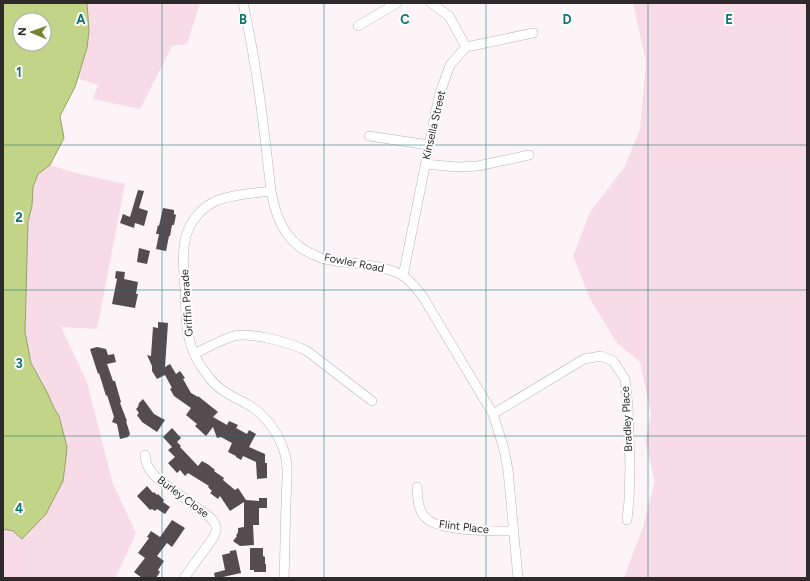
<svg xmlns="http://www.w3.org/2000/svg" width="810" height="581" font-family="Figtree,sans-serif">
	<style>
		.green { fill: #f7dbe6 }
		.water { fill: #c2d488; stroke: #96a16c; fill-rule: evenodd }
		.building { fill: #544c4f }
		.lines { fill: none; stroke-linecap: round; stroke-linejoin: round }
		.minor-casing { stroke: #bbb2b5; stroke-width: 10 }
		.minor { stroke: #fff; stroke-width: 9 }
		.grid { fill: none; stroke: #0f766e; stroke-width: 1; stroke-opacity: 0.55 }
		.labels { text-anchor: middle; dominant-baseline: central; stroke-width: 4; stroke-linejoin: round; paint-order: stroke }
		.street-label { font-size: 11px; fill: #2e2a2b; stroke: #fff }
		.grid-label { font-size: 13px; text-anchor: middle; font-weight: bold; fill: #0f766e; stroke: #fff; stroke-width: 4; stroke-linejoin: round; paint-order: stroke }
	</style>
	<rect width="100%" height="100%" fill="#fdf4f7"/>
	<path class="green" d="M87,3H200L187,44L172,46L140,109L93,99L98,85L77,78L87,48L89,31Z
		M633,3H807V578H624L643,527L655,481L645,441L651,415L640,362L617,343L591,301L573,256L590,212L624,168L640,129L646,62Z
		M50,165L76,173L125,184L97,329L61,327L87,382L113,484L136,533L116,577L114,578H3V529L13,531L42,518L46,514L63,481L66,458L67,447L59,416L54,408L47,392L31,363L25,332L28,221L32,206L33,187L38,174Z"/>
	<path class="water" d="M3,3H87L89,31L87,48L75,87L60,116L64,138L50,165L38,174L33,187L32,206L28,221L25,332L31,363L47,392L54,408L59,416L67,447L66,458L63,481L46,514L22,539L13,531L3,529ZM20,20H44V44H20Z"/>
	<path class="building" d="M138,190L144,191L139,208L148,211L144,226L135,223L134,228L120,223L123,214L130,217Z
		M163,208L174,210V214L176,215L174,225H172L170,236H169L166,251L156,249L159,234H156L158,225L159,226Z
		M139,248L150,251L147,264L137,262Z
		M116,271L125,272L124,279L138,282L136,294H138L135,308L112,304L117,279L115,278Z
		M158,322L168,323L165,367L170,364L176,374L180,371L185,378L183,379L191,393L198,397V396L218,412L213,417L227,425L229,421L238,425L236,428L247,434L249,430L256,434L249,447L265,454V463H267V478L257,479L256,462L243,456L241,460L236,457V456L228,452L232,443L221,437L217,438L213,427L206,436L195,426L197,424L186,415L191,408L174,396L170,389L172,388L165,375L157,379L152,371V366L147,355L151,356L153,327L158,328Z
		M97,347L106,349L108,355L114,354L116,362L107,364L113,381H115L121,402L120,403L127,421H126L130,434L128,437L120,439L117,424L112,422L114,417L107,395L106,396L99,373L98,374L90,349Z
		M143,399L154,414L165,420L157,432L142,422L137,415L139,413L136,409L138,407L139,403Z
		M172,428L181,438L177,442L181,446L180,447L198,466L202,461L209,465L215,470L214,471L224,478L223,480L235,490L238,488L246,500L259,501V498H267V508H259V525H253L254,545L240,546L233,541L237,536H236L238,532V528L244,527V502L230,511L220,496L218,499L210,493L212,491L208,487L209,486L188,473L185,476L180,470L177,473L168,463L175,457L168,450L172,447L163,437Z
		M147,486L153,493L154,492L157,495L158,494L164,500L163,502L170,507L165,514L157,509L155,511L152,509L150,510L137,496Z
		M172,520L185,528L172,547L167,543L157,556L164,561L158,570L160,572L156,578H142L134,572L145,558L138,553L149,538L147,537L151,531L160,537Z
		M250,548H263V556L265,557V564H266V572H254V570H250Z
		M236,550L241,573L223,577V578H215L214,573L225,570L222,555L230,553V551Z"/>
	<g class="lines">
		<defs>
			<path id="minor" d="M243,3C257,65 264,128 271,191C277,224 288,246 321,258C331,261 342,262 352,263C369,265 386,267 402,275C410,280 417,289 423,297L493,414L504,449L508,470L518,578
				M431,3L449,16L466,47
				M358,26L397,3
				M369,136L429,145
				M425,164L457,167L478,166L529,155
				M271,191C255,193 225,195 212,203C201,209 191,221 187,233C181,250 184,273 185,290C186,306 185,323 189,338C192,352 199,365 208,376C220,393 236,397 252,407C266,417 277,432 283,448C290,466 286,486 286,505C285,529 285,554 284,578
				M403,276L439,96L450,65L466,47L533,33
				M194,354C207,348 220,340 234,336C252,332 291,343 307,351L372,401
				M493,414L584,359L601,356L613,361L625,379L628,406L630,465L629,500L627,520
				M145,455C146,466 150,471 158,479L211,518C217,526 218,529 213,538L184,578
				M417,487C418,497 417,507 424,516C435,532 495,531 513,531"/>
		</defs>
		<use href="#minor" class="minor-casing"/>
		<use href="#minor" class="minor"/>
	</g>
	<path class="grid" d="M162,3V578M324,3V578M486,3V578M648,3V578M3,145H807M3,290H807M3,436H807"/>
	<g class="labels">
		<g class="street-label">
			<text transform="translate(434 125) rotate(-77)">Kinsella Street</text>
			<text transform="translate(354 263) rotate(11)">Fowler Road</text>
			<text transform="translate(187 303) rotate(-94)">Griffin Parade</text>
			<text transform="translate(627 419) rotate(-93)">Bradley Place</text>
			<text transform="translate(183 497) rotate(37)">Burley Close</text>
			<text transform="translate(464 527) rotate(7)">Flint Place</text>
		</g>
	</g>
	<g class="grid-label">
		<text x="81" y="24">A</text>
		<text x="243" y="24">B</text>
		<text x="405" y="24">C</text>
		<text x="567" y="24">D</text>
		<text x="729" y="24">E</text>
		<text x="19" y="77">1</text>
		<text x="19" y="222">2</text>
		<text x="19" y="368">3</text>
		<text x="19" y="513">4</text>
	</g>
	<rect width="810" height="581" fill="none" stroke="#2e2a2b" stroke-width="8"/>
	<g transform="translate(32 32) rotate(272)"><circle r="19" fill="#ffffff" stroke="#abaaaa"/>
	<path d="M0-3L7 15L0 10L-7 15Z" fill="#748433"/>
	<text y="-6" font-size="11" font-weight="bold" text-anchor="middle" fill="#2e2a2b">N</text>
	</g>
</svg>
